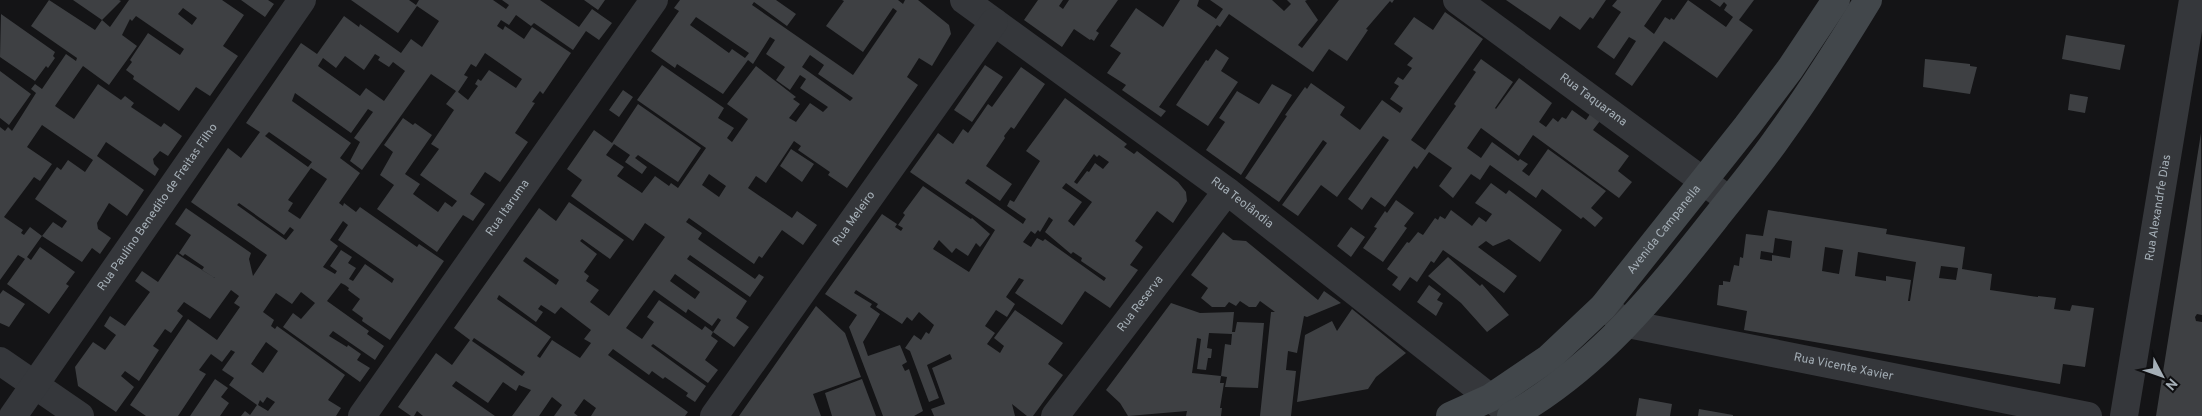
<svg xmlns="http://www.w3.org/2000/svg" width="2202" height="416" font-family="Overpass,sans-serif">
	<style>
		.building { fill: #3e4043; fill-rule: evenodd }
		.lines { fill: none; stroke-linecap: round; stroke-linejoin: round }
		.minor { stroke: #35373b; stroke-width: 28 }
		.secondary { stroke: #42474b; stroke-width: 28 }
		.labels { text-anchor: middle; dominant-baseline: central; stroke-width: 4; stroke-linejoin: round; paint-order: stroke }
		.street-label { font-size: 12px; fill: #a5afb7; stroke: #0f0f11 }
	</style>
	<rect width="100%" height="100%" fill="#141416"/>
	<path class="building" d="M49,0L95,30L102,20L110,27L129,0H222L244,15L223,46L238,56L210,96L196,87L179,111L133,79L134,76L126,70L132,62L130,60L148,33L180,55L184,49L136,16L132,21L130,19L122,35L137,46L109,85L83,66L55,106L74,119L98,84L121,100L125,96L134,103L131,107L161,127L164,123L182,136L168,156L160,151L153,159L154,164L159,169L155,176L106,142L97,156L144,190L127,216L109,203L97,223L98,229L111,238L100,254L92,248L82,262L42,236L53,222L62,228L67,221L35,199L57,167L61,170L68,160L85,172L93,160L42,125L27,147L52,164L40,181L34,177L4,217L23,230L21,233L24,235L30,227L42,236L27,257L31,260L40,247L75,272L66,284L69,286L49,314L7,284L25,259L18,255L0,280V127L5,131L8,127L12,131L36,93L31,89L35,84L42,89L66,54L76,61L77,58L31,26ZM183,8L197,18L192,25L178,14Z
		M73,0H119L121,1L102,20Z
		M241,0H268L274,4L265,17Z
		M351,0H409L416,5L419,0H493L506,9L509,5L502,0H540L579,27L592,9L612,23L599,40L586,31L573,50L534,23L531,26L516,15L509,25L501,20L497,26L503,30L505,26L524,39L532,27L571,53L543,94L540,91L532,102L535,103L515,133L528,142L500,182L485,172L470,194L485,204L473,221L463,215L437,252L377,209L394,185L380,175L393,152L384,145L403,118L413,125L415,123L432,135L405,174L420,184L413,194L438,212L445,202L452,207L457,201L420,175L439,149L431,144L454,110L446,104L456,91L431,74L362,170L350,161L360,142L354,138L373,112L368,109L351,133L295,93L292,101L351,143L340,158L360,173L339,203L343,206L344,203L356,212L360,207L417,247L419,244L444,261L390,340L362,321L363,318L352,310L360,299L348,290L349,288L345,285L341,283L327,301L369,331L367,334L384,346L375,360L333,331L329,336L347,347L348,345L361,354L357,360L370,368L360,382L283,327L293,313L301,319L315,303L301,292L292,304L276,293L263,312L274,320L271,326L275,329L277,326L345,375L328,400L341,408L336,416H241L245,411L250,415L257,405L229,385L234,378L222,370L235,352L231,350L222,362L211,354L199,370L206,374L178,416H146L130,405L188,319L217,340L240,307L234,303L239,296L231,290L210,319L184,302L177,311L183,316L171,333L165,329L153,346L159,350L139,381L125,371L121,376L134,387L116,412L78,386L75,367L93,342L105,350L116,335L104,326L110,316L125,326L150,292L135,281L142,271L158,282L177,254L215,278L202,270L204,267L185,254L183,256L179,253L191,235L175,224L186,208L251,253L249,259L253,276L267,255L191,202L228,148L241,158L260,132L246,123L301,43L317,54L344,16L359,27L360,24L401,53L411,39L422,47L439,21L417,6L398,33ZM485,53L522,79L516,88L489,70L481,81L478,79L475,84L478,86L468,100L458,92L468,77L464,75L471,64L476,67ZM375,54L380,57L378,60L389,67L393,62L405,71L384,101L366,88L360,96L318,66L323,58L336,68L345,56L364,70ZM269,132L312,162L308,167L265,136ZM311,168L327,179L300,219L288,211L293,203L288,200ZM239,203L284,235L290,227L294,230L286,240L237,205ZM343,221L348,225L338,240L394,279L392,283L365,264L353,281L349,279L356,268L348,263L352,257L341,250L330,266L337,271L335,274L323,267L338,246L330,240ZM266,342L278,351L263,373L251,364ZM267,397L275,402L268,411L258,405L260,400L263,403Z
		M584,0H605L598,10Z
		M680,0H776L796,14L787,26L754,2L752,5L853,75L897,11L893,8L863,52L826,26L844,1L842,0H898L903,4L905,0H918L949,25L951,34L932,66L919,58L907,77L918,85L847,188L828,175L830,172L798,150L801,146L794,141L766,183L756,176L748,188L792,218L797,211L817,225L803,245L782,230L762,258L759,256L754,264L689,218L686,222L702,233L698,239L755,279L759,274L764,277L750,297L690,255L687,259L747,301L736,318L749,327L734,347L713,332L711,336L718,341L705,360L718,370L708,383L653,344L651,346L706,386L695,402L686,396L688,393L665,377L663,379L652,371L649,375L613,349L608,355L688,412L685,416H591L596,408L584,399L574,413L578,416H554L562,405L552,397L539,416H512L531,390L519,385L516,391L503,382L488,403L456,381L452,386L495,416H423L417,411L414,416H411L398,407L436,353L452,365L470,340L454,328L539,208L556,221L569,202L624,240L610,259L582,239L580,241L597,254L584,272L589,276L586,281L599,290L590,302L609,316L636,278L665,237L645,223L633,241L571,196L582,180L567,169L594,130L612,143L638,104L701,148L678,182L638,155L635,158L647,167L642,174L625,162L630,155L614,144L606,155L624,167L617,176L642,193L655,176L669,186L671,183L678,188L706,148L637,100L662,65L724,108L718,118L734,128L727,138L732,142L748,119L727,104L756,66L796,97L793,99L800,104L789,118L796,122L810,103L823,112L828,107L800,88L806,79L800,75L790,90L776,80L785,67L766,54L775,40L770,37L753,64L748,60L723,94L677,64L675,68L651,51L679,11L674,8ZM696,17L749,53L745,58L732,49L729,53L690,25ZM810,55L824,65L818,74L853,98L850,101L802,67ZM709,174L726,186L719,197L702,185ZM526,257L559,280L556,285L523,261ZM675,274L700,292L695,299L670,281ZM654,290L686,313L688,309L712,326L718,318L721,320L713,332L705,326L702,330L659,300L647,317L654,322L642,339L626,328ZM499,295L536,322L543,312L538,309L541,305L555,314L561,307L591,330L584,339L591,343L580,358L552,340L540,358L537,356L551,337L497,299ZM474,338L525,372L522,376L472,341Z
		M1038,0H1063L1059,6L1063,9L1069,0H1118L1096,31L1099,33L1094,41L1091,39L1090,40L1074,29L1062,47L1024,20Z
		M1180,0H1199L1197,6L1216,19L1223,9L1210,0H1272L1284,11L1291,4L1287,0H1307L1305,1L1318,20L1298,45L1302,48L1339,0H1394L1392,3L1390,1L1366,29L1368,30L1347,61L1329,49L1313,72L1229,14L1220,27L1217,25L1159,107L1166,111L1161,117L1122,90L1126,85L1107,73L1121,53L1110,46L1136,8L1163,27Z
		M1506,0H1606L1593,19L1590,17L1580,30L1560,16L1550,30Z
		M1617,0H1662L1644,26L1654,34L1665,17L1670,20L1671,18L1674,20L1688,0L1726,27L1733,17L1724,10L1727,5L1724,2L1720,7L1710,0H1754L1739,20L1753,30L1717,78L1664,41L1632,86L1615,74L1636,41L1629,37L1614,59L1597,47L1621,12L1612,6Z
		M1445,12L1483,39L1411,140L1425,150L1456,106L1454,104L1476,72L1473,70L1481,59L1513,82L1495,108L1496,109L1519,78L1552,103L1539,122L1546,127L1553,118L1558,122L1562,117L1566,119L1572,110L1586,120L1590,114L1600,121L1593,130L1629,156L1618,171L1632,182L1619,198L1533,135L1519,156L1481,128L1467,148L1481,158L1492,142L1518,161L1520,159L1528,164L1522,171L1529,176L1548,149L1606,191L1591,208L1603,218L1595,227L1583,217L1581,219L1542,189L1536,198L1490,165L1480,180L1471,174L1453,198L1439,186L1452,168L1429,152L1417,169L1414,166L1385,207L1371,197L1362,210L1348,199L1389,140L1383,136L1337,197L1321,185L1298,216L1282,205L1327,143L1323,140L1279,202L1245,178L1287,116L1285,115L1305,87L1307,89L1311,83L1345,107L1340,115L1360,130L1382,100L1400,113L1403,108L1390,99L1399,86L1394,83L1398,77L1403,80L1412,68L1407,65L1413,58L1394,44L1414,17L1433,30Z
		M1,14L55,52L53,56L55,58L48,68L46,66L35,81L0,57Z
		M2066,35L2125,45L2120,70L2062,59Z
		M1216,49L1229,58L1221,71L1238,82L1208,126L1176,105L1206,60L1208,61Z
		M1925,59L1970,64V66L1977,67L1970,94L1923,87Z
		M985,65L1003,77L972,122L954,110Z
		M1021,67L1045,84L1014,129L1011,127L1004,136L1005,138L986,166L1012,184L1000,201L968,179L965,183L1023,224L1026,219L1007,206L1010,200L1014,202L1040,161L1026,151L1065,98L1127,144L1124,147L1134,154L1137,151L1178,182L1186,192L1187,201L1173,223L1157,211L1135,241L1143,247L1130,265L1138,270L1110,308L1085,291L1062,325L1015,293L1024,280L1019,278L1006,297L1015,304L1007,317L996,310L985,326L995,333L987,344L1000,353L1004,346L994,338L1015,310L1063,343L1048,364L1063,375L1033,416H1027L1012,404L1015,416H934L931,409L945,404L932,368L952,359L950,354L927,365L939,398L929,402L910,351L905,348L914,335L921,340L926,332L929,334L934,325L919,312L912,321L907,317L902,324L876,307L878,304L856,290L854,293L872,304L870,307L880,314L863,342L868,356L900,345L907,362L902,365L905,371L909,369L923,411L914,416H883L849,327L857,315L825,294L882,214L897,224L895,227L901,231L903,228L898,225L905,215L903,213L923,186L971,219L972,218L990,234L980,247L976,243L968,256L956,248L952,253L939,240L933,249L969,272L995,230L910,172L938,133L953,144L963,129L968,133L988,104L992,107ZM1094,154L1097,157L1099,155L1109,162L1103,169L1095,163L1089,172L1087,171L1077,184L1074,182ZM1066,183L1092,202L1074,226L1068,221L1082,202L1062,188ZM1049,217L1053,220L1045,232L1071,254L1073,252L1082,258L1081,261L1106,278L1104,281L1045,239L1043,241L1037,238L1031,247L1023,242L1031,231L1035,234L1038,230L1040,232Z
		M0,71L31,94L9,125L0,118Z
		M1272,84L1292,95L1241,175L1206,150L1225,122L1219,118L1237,91L1259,104Z
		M623,90L633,97L619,117L609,110Z
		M2070,94L2088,97L2085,113L2068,110Z
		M2201,133L2202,315L2197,314L2195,317L2196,321L2202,322V416H2156Z
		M791,149L814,164L802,182L780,166Z
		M1491,183L1506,194L1509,190L1562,230L1540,262L1509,239L1493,246L1486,241L1478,247L1517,276L1504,293L1443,250L1434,263L1431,261L1417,282L1410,277L1400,291L1392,285L1398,277L1387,269L1407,242L1409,243L1418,232L1423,235L1435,218L1438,220L1440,216L1445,219L1451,210L1472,226L1479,217L1486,222L1492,214L1475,203Z
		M1396,200L1414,213L1404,226L1407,228L1383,262L1363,248L1377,228L1374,227L1385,211L1387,213Z
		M1768,210L1887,229L1886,234L1965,247L1962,269L1992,274L1990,290L2038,297V296L2056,298L2054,309L2070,311L2072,305L2094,308L2085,367L2063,364L2060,384L1744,330L1747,311L1717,305L1719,285H1723V281L1730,282L1734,265L1739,266L1740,257L1743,258L1746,234L1763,236ZM1775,238L1792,241L1790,258L1772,255V261L1760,259L1761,251L1773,253ZM1825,247L1843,250L1839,274L1822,271ZM1858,252L1916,262L1910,301H1908L1911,280L1886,276V281L1855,276ZM1941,266L1958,268L1956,280L1939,278Z
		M1351,227L1365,237L1351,257L1337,246Z
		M1223,232L1233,240L1246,241L1318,300L1324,291L1341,303L1307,317L1304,316L1297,353L1288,351L1286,370L1296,371L1291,416H1260L1271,312H1275L1260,301L1256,307H1249L1240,301L1236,306L1229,302L1225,307H1212L1201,298L1208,288L1191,275Z
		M1448,257L1480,286L1482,284L1509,315L1487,332L1461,303L1428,276Z
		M1429,285L1441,294L1437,300L1443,303L1436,316L1417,302Z
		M3,290L25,304L9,327L0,323V294Z
		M1171,303L1200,313L1234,312L1232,332H1235L1237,322L1264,323L1258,388L1225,387L1227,377L1221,376L1225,344L1231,345L1232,334L1209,333L1207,348L1212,349L1211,358H1208L1206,370L1197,369L1201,339L1197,338L1192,373L1221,376L1220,383H1224L1220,408H1222L1221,416H1186L1187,411L1128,416L1120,403L1106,390Z
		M816,306L845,333L861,377L813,394L821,416H739Z
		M1352,309L1406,353L1376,377L1368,389L1297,402L1305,335L1332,321L1337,331Z
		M215,379L228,388L221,397L229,403L220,416H190Z
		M862,379L876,416H832L825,393Z
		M1639,398L1672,404L1670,416H1636Z
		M1699,409L1733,415V416H1698Z"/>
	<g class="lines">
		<g class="minor">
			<path id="s1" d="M964,0L1227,191L1507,411"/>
			<path id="s2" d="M1457,0L1729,200"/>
			<path id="s3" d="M1603,307L1628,324L2088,416"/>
			<path d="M0,361L80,416"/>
			<path id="s4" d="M13,416L302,0"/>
			<path id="s5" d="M362,416L654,0"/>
			<path id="s6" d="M714,416L994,22"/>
			<path id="s7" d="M1055,416L1227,191"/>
			<path id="s8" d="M2124,416L2193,0"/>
		</g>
		<g class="secondary">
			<path id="s9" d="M1450,416L1490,398L1549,358L1603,307L1747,126L1790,69L1836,0"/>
			<path d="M1511,416C1597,367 1654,296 1714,220C1736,192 1759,165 1779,136C1811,92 1840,46 1868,0"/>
		</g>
	</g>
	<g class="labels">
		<g class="street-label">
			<text stroke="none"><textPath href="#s2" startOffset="169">Rua Taquarana</textPath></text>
			<text stroke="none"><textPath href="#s1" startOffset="344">Rua Teolândia</textPath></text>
			<text stroke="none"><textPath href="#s4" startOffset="254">Rua Paulino Benedito de Freitas Filho</textPath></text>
			<text stroke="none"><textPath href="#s5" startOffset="254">Rua Itaruma</textPath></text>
			<text stroke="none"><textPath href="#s8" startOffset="211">Rua Alexandrfe Dias</textPath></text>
			<text stroke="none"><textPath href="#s6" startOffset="242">Rua Meleiro</textPath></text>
			<text stroke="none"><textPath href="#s9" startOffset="288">Avenida Campanella</textPath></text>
			<text stroke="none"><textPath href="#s7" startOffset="141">Rua Reserva</textPath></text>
			<text stroke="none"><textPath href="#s3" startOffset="250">Rua Vicente Xavier</textPath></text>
		</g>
	</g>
	<g transform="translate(2162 376) rotate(131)" stroke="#0f0f11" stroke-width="4" paint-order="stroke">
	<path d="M0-4L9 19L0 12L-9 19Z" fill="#a5afb7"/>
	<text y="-8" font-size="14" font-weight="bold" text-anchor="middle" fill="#a5afb7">N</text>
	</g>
</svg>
